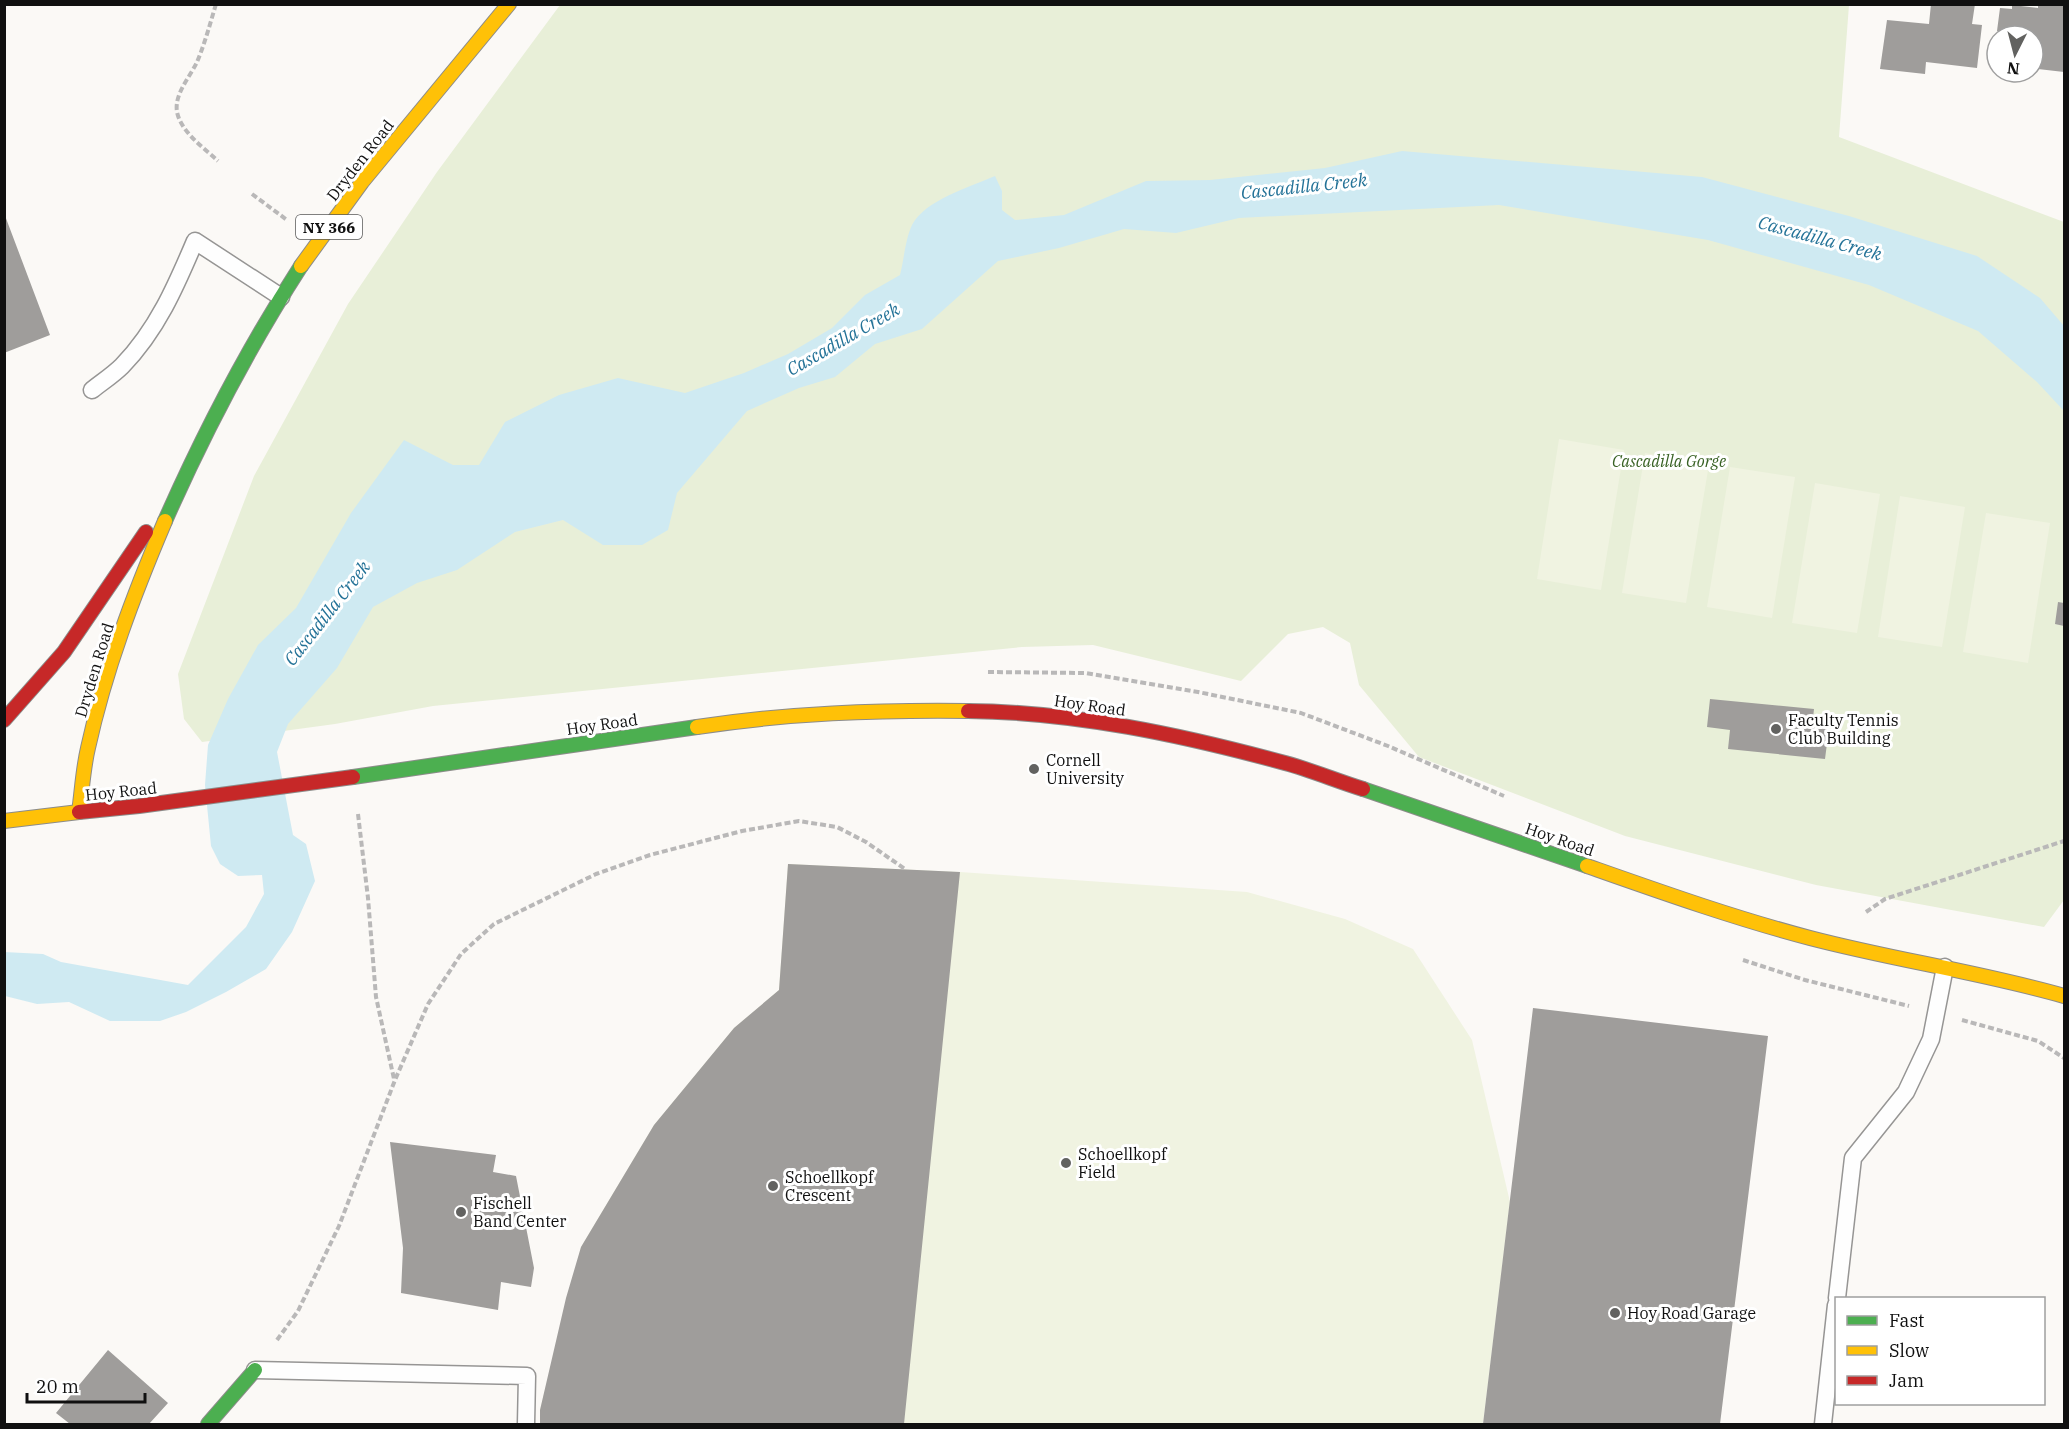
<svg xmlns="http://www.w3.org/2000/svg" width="2069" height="1429" font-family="'IBM Plex Serif',serif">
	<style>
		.green { fill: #e8efd8 }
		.pitch { fill: #f0f3e1 }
		.water { fill: #cfeaf2 }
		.building { fill: #9f9d9b }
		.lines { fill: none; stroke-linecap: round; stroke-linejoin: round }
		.lane-casing { stroke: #969594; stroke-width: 19 }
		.fast-casing { stroke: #8c8c8a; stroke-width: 16 }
		.slow-casing { stroke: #8c8c8a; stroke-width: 16 }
		.jam-casing { stroke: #8c8c8a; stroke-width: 16 }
		.path { stroke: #b9b8b8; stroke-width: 4; stroke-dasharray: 6 3; stroke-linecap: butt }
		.lane { stroke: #fefefe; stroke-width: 16 }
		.fast { stroke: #4caf50; stroke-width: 14 }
		.slow { stroke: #ffc107; stroke-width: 14 }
		.jam { stroke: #c62828; stroke-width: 14 }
		.poi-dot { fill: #626260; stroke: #fff; stroke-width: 2 }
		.labels { text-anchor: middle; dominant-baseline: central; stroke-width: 6; stroke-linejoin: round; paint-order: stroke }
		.shield { fill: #fff; stroke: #585858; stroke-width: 1.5 }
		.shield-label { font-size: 15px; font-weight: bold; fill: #101010 }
		.street-label { font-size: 16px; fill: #101010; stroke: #fff }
		.park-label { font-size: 16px; font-style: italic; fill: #396225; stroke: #fff }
		.poi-label { font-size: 16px; fill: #101010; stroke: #fff; text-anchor: start }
		.water-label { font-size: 18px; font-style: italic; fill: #237297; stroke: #fff }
	</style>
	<rect width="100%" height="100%" fill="#fbf9f6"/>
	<path class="green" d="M560,5H1849L1839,137L2064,222V900L2044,927L1816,885L1625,836L1419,757L1359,685L1350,643L1323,627L1288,634L1241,681L1093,645L1022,647L433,706L335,724L202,742L184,719L178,674L254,476L348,304L437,172Z"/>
	<path class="pitch" d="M1559,439L1624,450L1601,590L1537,579Z
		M1645,453L1709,464L1686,603L1622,593Z
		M1730,467L1795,477L1772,618L1707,607Z
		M1815,483L1880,494L1857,633L1792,623Z
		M1900,496L1965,507L1942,647L1878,637Z
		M1986,513L2050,523L2028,663L1963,652Z
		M788,864L960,872L1247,892L1345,919L1413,949L1472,1040L1510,1202L1483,1424H1485H540V1410L581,1247L654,1125L734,1028L779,990Z"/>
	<path class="water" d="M1402,151L1702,177L1849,216L1977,256L2040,298L2064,326V411L2037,382L1978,331L1869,285L1708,240L1499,205L1239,218L1176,233L1124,229L1059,248L998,261L922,329L875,344L835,377L799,388L747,411L677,493L668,530L642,545H603L563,520L515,532L457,570L417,583L373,607L337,668L288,724L277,752L293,835L306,844L315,881L292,932L266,969L226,992L186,1012L160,1021H110L69,1002L37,1004L5,996L4,952L43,954L61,962L188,985L246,927L264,894L262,875L238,876L220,864L211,846L205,785L208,745L228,699L258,645L296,608L351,513L404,440L453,465H479L505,422L559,395L618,378L685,393L744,373L788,354L832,328L865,295L900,275C904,260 905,240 912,225C925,200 970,187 995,176L1002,191V210L1015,220L1064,215L1146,181L1210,180L1325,168Z"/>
	<path class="building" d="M1931,4H1975L1972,24L1982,25L1977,68L1926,62L1925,74L1880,69L1887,20L1929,24Z
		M2038,4H2064V72L2038,69L2039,62L2033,61V36H2011V33L1997,31L2000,8L2012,9V5L2038,8Z
		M4,213L50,335L4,353Z
		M2058,602L2064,603V626L2055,624Z
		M1710,699L1814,709L1812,727L1829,728L1825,759L1728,749L1730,730L1707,727Z
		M788,864L960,872L904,1424H540V1410L566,1298L581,1247L654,1125L734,1028L779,990Z
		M1533,1008L1768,1036L1720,1424H1483Z
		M390,1142L496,1155L493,1172L516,1176L534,1268L531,1287L501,1282L498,1310L401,1293L403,1248Z
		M108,1350L168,1403L149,1424H70L56,1413Z"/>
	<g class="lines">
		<defs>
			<path id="lane" d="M92,390C102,382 113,375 122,366C157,330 176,286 195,241L281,297
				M1837,1298L1853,1158L1906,1092L1931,1039L1945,967
				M255,1370L527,1376L526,1424
				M1823,1424L1836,1305"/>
			<path id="fast" d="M165,521C203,435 250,345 301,266
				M353,777L697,727
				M1363,789L1587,866
				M208,1424L255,1370"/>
			<path id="slow" d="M301,266L362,182L509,4
				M697,727C790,713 875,710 968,711
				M4,821L79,812C82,791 83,769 88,748C105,670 134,594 165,521
				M1587,866C1661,892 1734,918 1810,938C1894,960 1980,972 2064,996"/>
			<path id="jam" d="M968,711C1075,712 1182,735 1285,763C1311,770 1337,781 1363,789
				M4,720L64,652L146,532
				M79,812L139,806L353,777"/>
		</defs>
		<use href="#lane" class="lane-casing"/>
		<use href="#fast" class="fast-casing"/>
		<use href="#slow" class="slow-casing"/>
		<use href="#jam" class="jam-casing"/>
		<path class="path" d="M216,4C210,24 205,43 197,62C190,77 174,94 177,112C181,132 204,148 218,161
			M252,194L287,220
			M988,672L1086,673L1198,692L1301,713L1388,746L1504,796
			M358,814L368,898L376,997L394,1079
			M1866,912L1885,899L2064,841
			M1743,960L1805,980L1909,1006
			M1962,1020L2038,1041L2064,1058
			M277,1340L298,1311L339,1226L395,1080L428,1004L461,954L494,924L596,874L650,855L742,831L799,821L837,827L866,842L905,869"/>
		<use href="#lane" class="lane"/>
		<use href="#fast" class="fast"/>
		<use href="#slow" class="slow"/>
		<use href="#jam" class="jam"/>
	</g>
	<g class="poi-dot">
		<circle cx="1776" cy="729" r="6"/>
		<circle cx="1034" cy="769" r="6"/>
		<circle cx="1066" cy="1163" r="6"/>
		<circle cx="773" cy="1186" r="6"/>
		<circle cx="461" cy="1212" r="6"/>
		<circle cx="1615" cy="1313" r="6"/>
	</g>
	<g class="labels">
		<rect class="shield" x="296" y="215" width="66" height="24" rx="4.5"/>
		<g class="shield-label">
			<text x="329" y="227">NY 366</text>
		</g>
		<g class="street-label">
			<text transform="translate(360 160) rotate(-52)">Dryden Road</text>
			<text transform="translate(94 670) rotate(-73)">Dryden Road</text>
			<text transform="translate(1090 705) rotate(8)">Hoy Road</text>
			<text transform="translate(602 724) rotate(-8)">Hoy Road</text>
			<text transform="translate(121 791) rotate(-6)">Hoy Road</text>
			<text transform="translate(1560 839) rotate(19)">Hoy Road</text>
		</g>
		<g class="park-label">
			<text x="1669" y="461">Cascadilla Gorge</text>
		</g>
		<g class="poi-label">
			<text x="1788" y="720">Faculty Tennis<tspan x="1788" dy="18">Club Building</tspan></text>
			<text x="1046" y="760">Cornell<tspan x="1046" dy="18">University</tspan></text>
			<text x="1078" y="1154">Schoellkopf<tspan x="1078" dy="18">Field</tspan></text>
			<text x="785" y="1177">Schoellkopf<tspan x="785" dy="18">Crescent</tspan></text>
			<text x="473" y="1203">Fischell<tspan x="473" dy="18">Band Center</tspan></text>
			<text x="1627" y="1313">Hoy Road Garage</text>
		</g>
		<g class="water-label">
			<text transform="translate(1304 186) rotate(-6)">Cascadilla Creek</text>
			<text transform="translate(1820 238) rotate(15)">Cascadilla Creek</text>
			<text transform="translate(843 339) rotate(-30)">Cascadilla Creek</text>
			<text transform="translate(327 613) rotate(-52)">Cascadilla Creek</text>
		</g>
	</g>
	<rect width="2069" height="1429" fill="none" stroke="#101010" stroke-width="12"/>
	<rect x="1835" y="1297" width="210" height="108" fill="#ffffff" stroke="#9f9f9f" stroke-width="1.5"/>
	<rect x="1847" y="1316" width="30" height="9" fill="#4caf50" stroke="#9f9f9f" stroke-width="1.5"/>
	<text x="1889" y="1327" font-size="18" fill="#101010">Fast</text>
	<rect x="1847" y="1346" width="30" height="9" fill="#ffc107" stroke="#9f9f9f" stroke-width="1.5"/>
	<text x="1889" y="1357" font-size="18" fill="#101010">Slow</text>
	<rect x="1847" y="1376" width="30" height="9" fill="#c62828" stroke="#9f9f9f" stroke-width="1.5"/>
	<text x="1889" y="1387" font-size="18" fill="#101010">Jam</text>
	<g transform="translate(2015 54) rotate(186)"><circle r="28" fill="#ffffff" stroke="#9f9f9f" stroke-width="1.5"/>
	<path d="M0-4.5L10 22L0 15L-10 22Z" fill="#626260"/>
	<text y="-9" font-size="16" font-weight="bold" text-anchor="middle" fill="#101010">N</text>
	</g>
	<path d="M27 1393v9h118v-9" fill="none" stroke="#101010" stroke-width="3"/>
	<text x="36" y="1393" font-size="18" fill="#101010" stroke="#ffffff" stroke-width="4.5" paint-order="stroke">20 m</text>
</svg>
